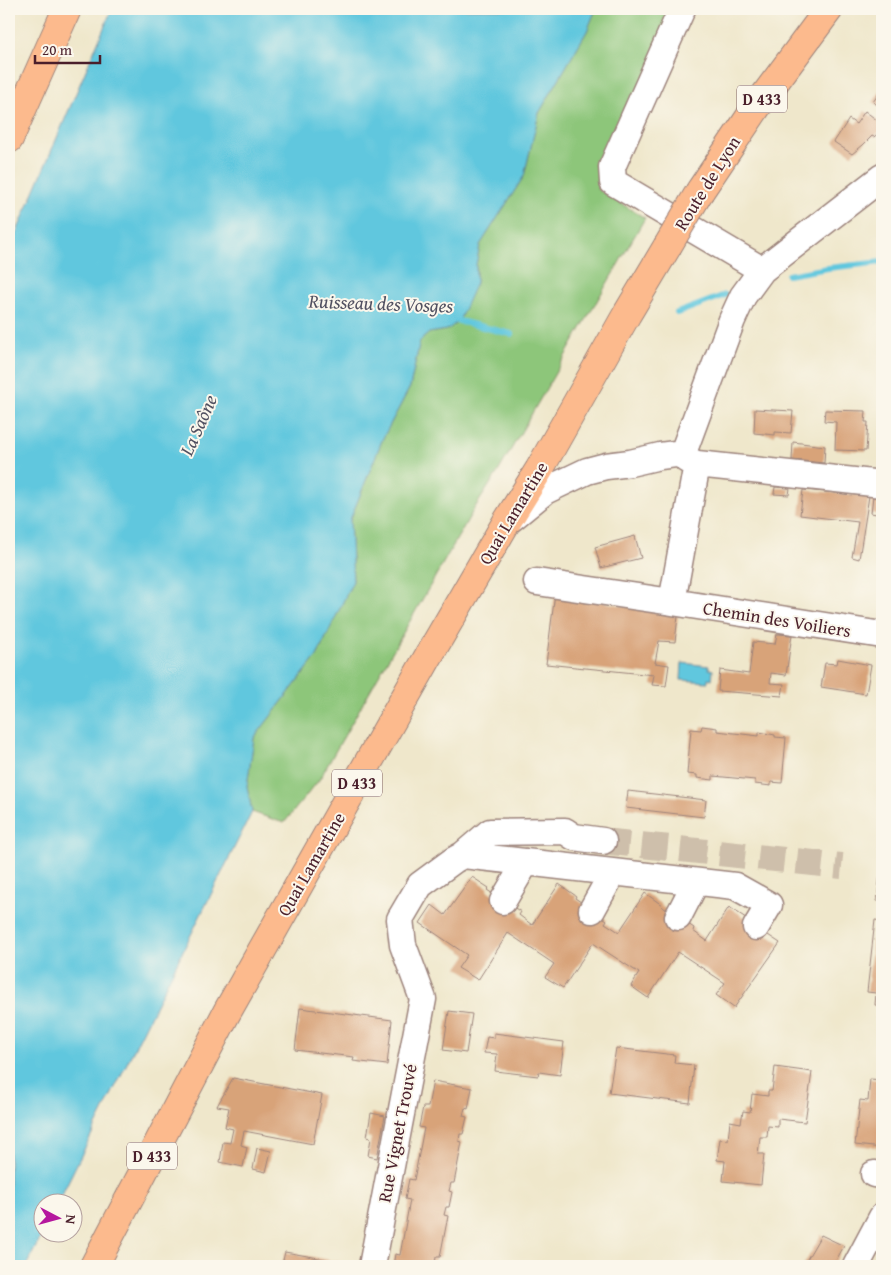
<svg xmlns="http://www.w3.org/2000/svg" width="891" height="1275" font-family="'Gentium Book Plus',serif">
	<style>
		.green { fill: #8dc67a; stroke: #6c7252 }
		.water { fill: #61c7de; stroke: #567384 }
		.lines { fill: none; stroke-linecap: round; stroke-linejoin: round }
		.stream { stroke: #61c7de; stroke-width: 6 }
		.building { fill: #d8a379 }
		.minor-tunnel { stroke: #cebfab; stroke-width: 26; stroke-dasharray: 26 13; stroke-linecap: butt }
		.minor-casing { stroke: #9c837b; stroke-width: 29 }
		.major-casing { stroke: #9c837b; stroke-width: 30 }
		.minor { stroke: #fff; stroke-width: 26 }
		.major { stroke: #fcba8d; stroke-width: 28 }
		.major-bridge-casing { stroke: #9c837b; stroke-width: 30; stroke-linecap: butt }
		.major-bridge { stroke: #fcba8d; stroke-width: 28 }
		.labels { text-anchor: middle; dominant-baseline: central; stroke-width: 4; stroke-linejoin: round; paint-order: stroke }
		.shield { fill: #fbf7ec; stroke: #7f6065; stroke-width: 1 }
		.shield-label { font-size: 16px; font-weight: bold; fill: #4a1f2b }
		.street-label { font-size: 18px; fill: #4a1f2b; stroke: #fbf7ec }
		.water-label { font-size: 19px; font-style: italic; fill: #515161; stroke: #fbf7ec }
	</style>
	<rect width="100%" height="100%" fill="#fbf7ec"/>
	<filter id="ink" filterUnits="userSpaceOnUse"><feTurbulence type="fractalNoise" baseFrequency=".02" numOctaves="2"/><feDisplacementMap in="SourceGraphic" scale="10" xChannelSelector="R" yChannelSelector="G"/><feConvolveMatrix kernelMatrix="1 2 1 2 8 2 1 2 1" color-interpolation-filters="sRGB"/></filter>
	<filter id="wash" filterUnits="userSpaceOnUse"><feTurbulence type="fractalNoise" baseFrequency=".0096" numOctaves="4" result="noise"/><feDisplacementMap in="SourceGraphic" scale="20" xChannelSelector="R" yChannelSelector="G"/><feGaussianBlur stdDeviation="1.12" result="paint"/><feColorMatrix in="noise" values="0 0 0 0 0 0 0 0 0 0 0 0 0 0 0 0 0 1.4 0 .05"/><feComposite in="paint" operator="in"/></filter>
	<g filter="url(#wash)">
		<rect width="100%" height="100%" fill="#efe7cb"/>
		<path class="green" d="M596,9H677L597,189L645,218L498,472L474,509L319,780L284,823L252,812L247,786L254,738L317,656L353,581L350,520L383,438L410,387L420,341L429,333L447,330L476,283V265L480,245L524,176L539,113L587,31Z"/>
		<path class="water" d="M112,9H596L587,31L539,113L524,176L480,245L476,265V283L459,321L447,330L429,333L420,341L410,387L383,438L350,520L353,581L317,656L254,738L247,786L252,812L58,1202H42L43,1233L26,1266H9V250Z
			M682,663L709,666V669L713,670L712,679L708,678V682L681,680Z"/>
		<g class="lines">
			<path class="stream" d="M788,275L828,268L882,262
				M677,313L725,295
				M451,320L459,321L511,334"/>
		</g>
		<g id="blocks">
			<path class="building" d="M882,89V108L873,102Z
				M865,111L882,124V130L874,137L872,136L863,145L852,154L834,142L849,119L856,124Z
				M755,409L793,411L791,433L775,432V435L754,433Z
				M825,410L866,411L865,422H868L866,451L835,450L836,422L824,421Z
				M793,442L825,446L824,463L792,460Z
				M775,487L790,488L789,495L774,494Z
				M803,490L869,496L859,559L852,557L858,522L800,515Z
				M873,496L882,497V515L871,513Z
				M635,536L641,558L601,568L595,547Z
				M555,593L678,616L675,642L659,641L655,663L669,665L666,686L652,685L654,675L546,664Z
				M777,634L792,635L786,675L771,673L770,683L784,684L782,696L718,691L720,670L749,674L753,642L775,644Z
				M838,659L871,665L866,694L821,687L825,663L837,664Z
				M702,726L717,728V731L759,736V732L775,735V737L786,738L782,783L771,782V786L755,784V780L713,776V780L697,778V775L687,774L691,729L701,730Z
				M628,791L706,800L704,817L626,808Z
				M881,863H882V901H877Z
				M472,877L489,888L487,890L521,912L519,915L532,925L559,884L576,896L575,898L607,920L605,923L619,932L645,893L662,905L661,906L694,928L693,931L707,941L729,907L749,920L747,921L780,943L734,1008L716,995L725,983L678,952L648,998L631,986L639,973L593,943L563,988L545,977L554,964L508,933L478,980L458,968L467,955L420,923L432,905L445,915Z
				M875,920L882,921V1006L875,1005L876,993L867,992Z
				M300,1008L392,1020L387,1065L353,1061L354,1057L295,1050Z
				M449,1011L472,1014L466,1053L443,1050Z
				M494,1033L564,1042L560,1075L539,1072L538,1076L495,1071L497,1054L484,1053L487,1037L494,1038Z
				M616,1048L675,1055L674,1063L694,1065L690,1103L609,1093Z
				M775,1067L812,1072L805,1122L778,1119V1127L768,1126L767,1137H760L758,1154H764L761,1185L723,1181L725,1161L717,1160L720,1139L728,1140L730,1121L741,1123L743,1111L750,1112L752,1094L768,1096V1091H772Z
				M233,1078L322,1095L313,1144L244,1131L241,1145L247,1147L243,1167L220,1162L223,1142L230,1143L233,1129L225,1127L229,1108L217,1106Z
				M870,1079L882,1080V1148L855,1145L860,1100L868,1101Z
				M433,1081L472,1088L468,1109L465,1108L463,1116L467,1117L463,1134H460L459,1141L462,1142L454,1183H451L449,1191L452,1192L449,1207H446L444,1215L448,1216L440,1257H436L435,1264L439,1265V1266H393L395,1254L400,1255L410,1200L405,1199L409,1179L414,1180L424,1128L419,1127L423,1107H428Z
				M371,1113L385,1116L377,1158L368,1156L371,1138L367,1137Z
				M257,1148L271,1151L266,1172L253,1169Z
				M821,1235L844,1246L833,1266H803Z
				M285,1252L358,1265V1266H290L282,1264Z"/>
		</g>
	</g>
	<g filter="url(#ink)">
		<use href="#blocks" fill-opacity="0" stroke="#9c837b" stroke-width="1"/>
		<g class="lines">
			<path class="minor-tunnel" d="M603,841L842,866"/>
			<defs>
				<path id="minor" d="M682,9L612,167L613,182L762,270
					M683,453L732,320L743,296L762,270L882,177
					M683,454L687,460L697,464L882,484
					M697,464L672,602L882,635
					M512,518L545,491L587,471L606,466L630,463L660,456L683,453
					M537,582L672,602
					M463,855L735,886L769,905L756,927
					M503,901L526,862
					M592,910L613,872
					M678,917L696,882
					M874,1174L882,1175
					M372,1266L423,999L403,945L400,919L420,885L454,860L463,855L490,832L565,831L574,837L603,841
					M856,1266L882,1217"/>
				<path id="major" d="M9,139L67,9
					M700,191L760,102L829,9
					M94,1266L227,1012L428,657L506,523L539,470L627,314L667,247"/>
			</defs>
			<use href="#minor" class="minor-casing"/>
			<use href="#major" class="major-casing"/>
			<use href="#minor" class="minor"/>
			<use href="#major" class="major"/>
			<defs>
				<path id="major-bridge" d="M667,247L700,191"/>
			</defs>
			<use href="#major-bridge" class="major-bridge-casing"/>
			<use href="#major-bridge" class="major-bridge"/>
		</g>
	</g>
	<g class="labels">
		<g class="shield">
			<rect x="737" y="85.5" width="50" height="27" rx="4"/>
			<rect x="332" y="769.5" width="50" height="27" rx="4"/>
			<rect x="127" y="1142.5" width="50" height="27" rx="4"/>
		</g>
		<g class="shield-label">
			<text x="762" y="99">D 433</text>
			<text x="357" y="783">D 433</text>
			<text x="152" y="1156">D 433</text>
		</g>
		<g class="street-label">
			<text transform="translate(707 183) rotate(-58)">Route de Lyon</text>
			<text transform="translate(513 513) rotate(-59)">Quai Lamartine</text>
			<text transform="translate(777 619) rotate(9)">Chemin des Voiliers</text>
			<text transform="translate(311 864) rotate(-60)">Quai Lamartine</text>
			<text transform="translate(397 1133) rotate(-79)">Rue Vignet Trouvé</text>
		</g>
		<g class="water-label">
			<text transform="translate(381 303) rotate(2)">Ruisseau des Vosges</text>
			<text transform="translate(198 425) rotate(-66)">La Saône</text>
		</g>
	</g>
	<rect width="891" height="1275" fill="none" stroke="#fbf7ec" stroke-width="30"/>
	<g transform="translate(58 1218) rotate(96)"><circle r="24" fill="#fbf7ec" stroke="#b4a19f"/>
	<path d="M0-4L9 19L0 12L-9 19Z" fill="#b5179e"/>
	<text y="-8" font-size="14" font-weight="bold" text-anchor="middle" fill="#4a1f2b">N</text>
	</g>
	<path d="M35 55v8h65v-8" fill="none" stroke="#4a1f2b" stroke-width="2.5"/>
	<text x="42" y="55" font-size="15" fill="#4a1f2b" stroke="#fbf7ec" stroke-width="4" paint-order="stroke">20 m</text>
</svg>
